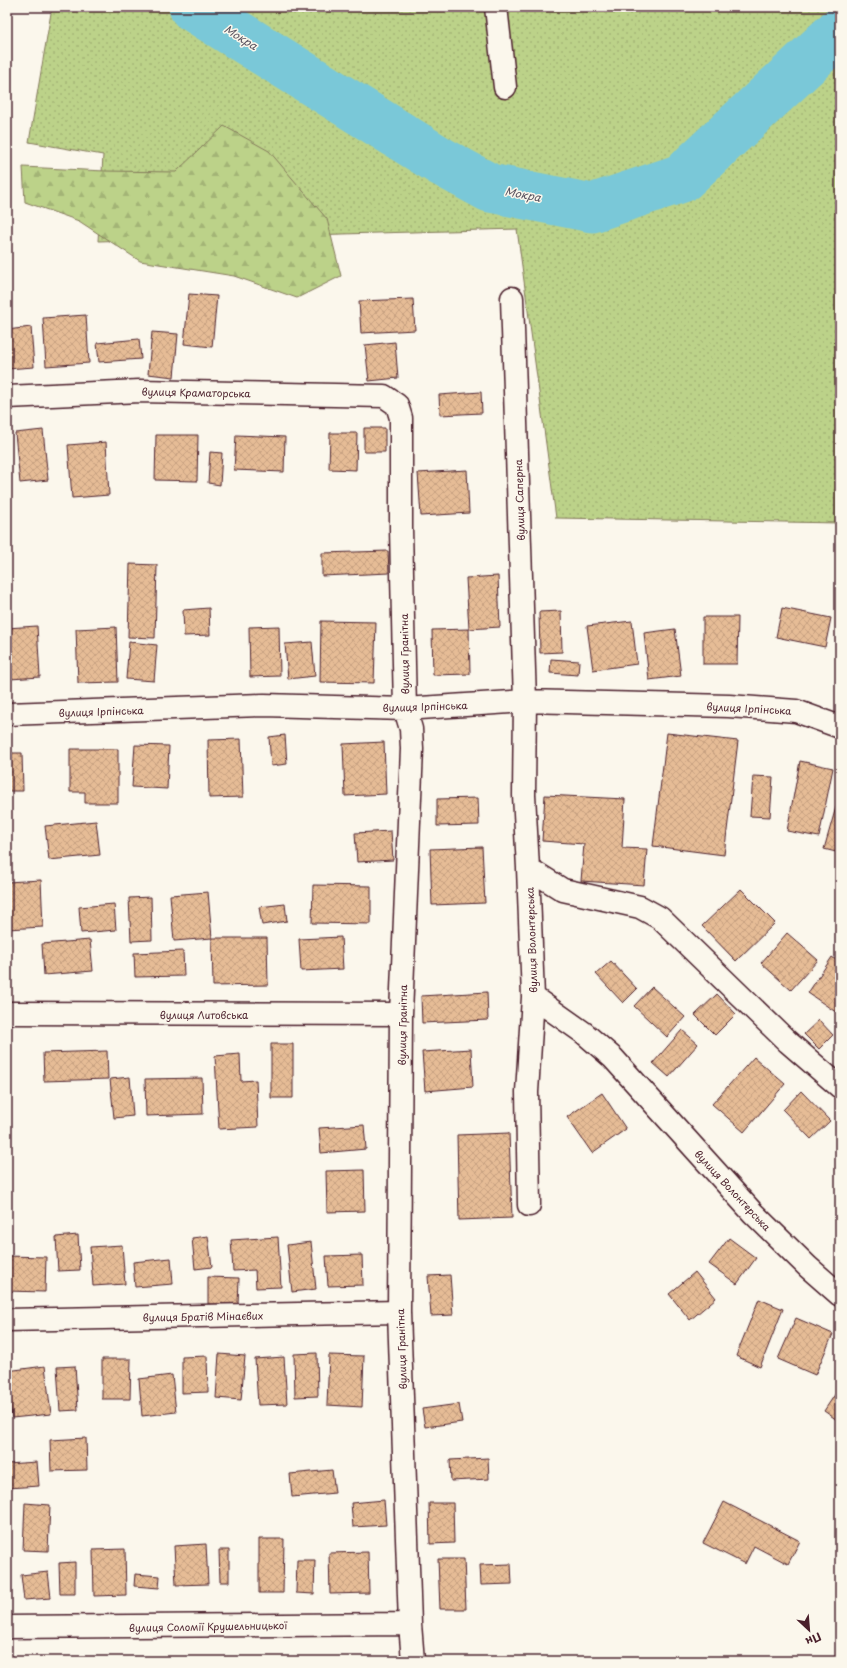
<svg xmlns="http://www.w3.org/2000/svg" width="847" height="1668" viewBox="0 0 847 1668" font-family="'Playpen Sans',sans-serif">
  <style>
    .grass { fill: url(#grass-dots); stroke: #83785a }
    .forest { fill: url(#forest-firs); stroke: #83785a }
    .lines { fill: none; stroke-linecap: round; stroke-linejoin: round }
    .river { stroke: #7ac8d8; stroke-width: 49 }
    .building { fill: url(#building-cross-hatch); stroke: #4a1f2b }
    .minor-casing { stroke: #4a1f2b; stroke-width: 25 }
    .minor { stroke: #fbf7ec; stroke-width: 22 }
    .labels { text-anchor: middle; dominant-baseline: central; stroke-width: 3; stroke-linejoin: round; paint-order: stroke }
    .street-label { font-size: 10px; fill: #4a1f2b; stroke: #fbf7ec }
    .water-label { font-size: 11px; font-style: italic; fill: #58525f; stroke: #fbf7ec }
  </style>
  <defs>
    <pattern id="grass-dots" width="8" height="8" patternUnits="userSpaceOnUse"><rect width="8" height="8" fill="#bcd289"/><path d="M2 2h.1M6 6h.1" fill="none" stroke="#a3b476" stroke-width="1.8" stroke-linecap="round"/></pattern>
    <pattern id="forest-firs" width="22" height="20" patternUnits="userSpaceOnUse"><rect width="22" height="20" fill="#bcd289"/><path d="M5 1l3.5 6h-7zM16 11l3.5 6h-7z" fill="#a3b476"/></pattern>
    <pattern id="building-cross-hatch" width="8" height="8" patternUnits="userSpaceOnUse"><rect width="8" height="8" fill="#e6bc96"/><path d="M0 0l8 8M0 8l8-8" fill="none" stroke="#c7a181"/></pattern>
  </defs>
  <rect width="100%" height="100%" fill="#fbf7ec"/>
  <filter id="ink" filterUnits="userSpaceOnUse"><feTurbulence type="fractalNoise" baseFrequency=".025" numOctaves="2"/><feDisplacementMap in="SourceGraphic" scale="8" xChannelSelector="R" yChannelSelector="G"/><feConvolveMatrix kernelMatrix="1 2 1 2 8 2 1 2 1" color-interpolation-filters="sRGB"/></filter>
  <g filter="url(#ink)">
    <path class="grass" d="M 52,7 L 840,7 L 840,523 L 556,518 L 517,229 L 98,241 L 103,155 L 29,142 Z"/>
    <path class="forest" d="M 224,126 L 269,151 L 327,219 L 341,276 L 297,298 L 234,276 L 140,261 L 79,221 L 25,202 L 23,167 L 105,171 L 176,172 Z"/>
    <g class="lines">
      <path class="river" d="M 193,7 L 442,162 L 490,188 L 592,208 L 682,178 L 840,31"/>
    </g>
    <path class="building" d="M 189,294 L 217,296 L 212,347 L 184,344 Z
      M 413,299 L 415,330 L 361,333 L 359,301 Z
      M 86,315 L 89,363 L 46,366 L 43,318 Z
      M 31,327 L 34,367 L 7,369 L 7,330 Z
      M 152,332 L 178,334 L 174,377 L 148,374 Z
      M 139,339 L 141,359 L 99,362 L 97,343 Z
      M 395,342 L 398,378 L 369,381 L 365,345 Z
      M 481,392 L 482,413 L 440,415 L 439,395 Z
      M 364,428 L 385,428 L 385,452 L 364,452 Z
      M 43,430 L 48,480 L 20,483 L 15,433 Z
      M 330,433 L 357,433 L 356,470 L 329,469 Z
      M 156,435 L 198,435 L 197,481 L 155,480 Z
      M 236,435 L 285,437 L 284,472 L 234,470 Z
      M 106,442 L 109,495 L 72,498 L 68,445 Z
      M 210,452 L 222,453 L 220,485 L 208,483 Z
      M 467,470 L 469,513 L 421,516 L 418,473 Z
      M 388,551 L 389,573 L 322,576 L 322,553 Z
      M 130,564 L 157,565 L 155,638 L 128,637 Z
      M 498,576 L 500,627 L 469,629 L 466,578 Z
      M 209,608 L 210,635 L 184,636 L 183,610 Z
      M 782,608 L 831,618 L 825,647 L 776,637 Z
      M 561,611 L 562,652 L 540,653 L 539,612 Z
      M 703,617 L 738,617 L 737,664 L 703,664 Z
      M 321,621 L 376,622 L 374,683 L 320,682 Z
      M 632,621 L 637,664 L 593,670 L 587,626 Z
      M 37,626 L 40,677 L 10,679 L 7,628 Z
      M 279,626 L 280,676 L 250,677 L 249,627 Z
      M 116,627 L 118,682 L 78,683 L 76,629 Z
      M 469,629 L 470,674 L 433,675 L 432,630 Z
      M 675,629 L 681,676 L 649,680 L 644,633 Z
      M 129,642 L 157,645 L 154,681 L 126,679 Z
      M 312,642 L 315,676 L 288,679 L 285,644 Z
      M 551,659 L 579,661 L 578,675 L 550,673 Z
      M 667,733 L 738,741 L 724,855 L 653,846 Z
      M 285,735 L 287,764 L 271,766 L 269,737 Z
      M 241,739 L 243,797 L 209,798 L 208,740 Z
      M 384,742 L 386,794 L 345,796 L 343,744 Z
      M 135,745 L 169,746 L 167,789 L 132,787 Z
      M 70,749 L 118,749 L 118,803 L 85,803 L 85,792 L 70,792 Z
      M 7,753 L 22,753 L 23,791 L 7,791 Z
      M 800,761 L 833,768 L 819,837 L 787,831 Z
      M 753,776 L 773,777 L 770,817 L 750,816 Z
      M 840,793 L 840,853 L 824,849 Z
      M 545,795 L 625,799 L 622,848 L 647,849 L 644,885 L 581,881 L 584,844 L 542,841 Z
      M 478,798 L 479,825 L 437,826 L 437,799 Z
      M 96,821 L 100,855 L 49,860 L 45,826 Z
      M 391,831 L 393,860 L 357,862 L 355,833 Z
      M 482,847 L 485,903 L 432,905 L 430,849 Z
      M 41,880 L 43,927 L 7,929 L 7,882 Z
      M 313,885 L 371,886 L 371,924 L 312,923 Z
      M 741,889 L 775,923 L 736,961 L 702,926 Z
      M 208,892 L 212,938 L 174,941 L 170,895 Z
      M 151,897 L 152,940 L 131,941 L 129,898 Z
      M 114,904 L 116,930 L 81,933 L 79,907 Z
      M 285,904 L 287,921 L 262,925 L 259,907 Z
      M 787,933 L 818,960 L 791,990 L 761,963 Z
      M 341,937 L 343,969 L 301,971 L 299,939 Z
      M 212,938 L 267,938 L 268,985 L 213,986 Z
      M 90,940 L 93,971 L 44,975 L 42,944 Z
      M 183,951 L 184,976 L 135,977 L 134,953 Z
      M 832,957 L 840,963 L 840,1015 L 808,993 Z
      M 611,961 L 637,989 L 623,1003 L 596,974 Z
      M 652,987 L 685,1017 L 667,1037 L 634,1006 Z
      M 487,992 L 488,1020 L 422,1023 L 421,996 Z
      M 717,994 L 736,1014 L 715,1035 L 695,1015 Z
      M 819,1020 L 833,1035 L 819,1049 L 804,1034 Z
      M 682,1030 L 698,1044 L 669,1077 L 653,1063 Z
      M 271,1044 L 293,1044 L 293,1098 L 271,1098 Z
      M 471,1049 L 473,1087 L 425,1091 L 422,1052 Z
      M 107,1051 L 108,1079 L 44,1081 L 43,1053 Z
      M 240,1054 L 241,1081 L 256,1080 L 258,1127 L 219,1129 L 215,1056 Z
      M 754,1057 L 785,1084 L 744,1132 L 712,1104 Z
      M 130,1077 L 133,1116 L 114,1118 L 110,1079 Z
      M 202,1078 L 203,1114 L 146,1116 L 145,1079 Z
      M 801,1091 L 830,1121 L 811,1139 L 783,1110 Z
      M 602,1093 L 626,1129 L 592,1153 L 567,1117 Z
      M 364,1125 L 366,1149 L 321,1153 L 319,1128 Z
      M 509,1133 L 512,1218 L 459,1220 L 457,1135 Z
      M 364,1170 L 365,1211 L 327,1212 L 326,1171 Z
      M 78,1235 L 80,1270 L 58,1271 L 56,1237 Z
      M 208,1236 L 212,1267 L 195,1269 L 192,1238 Z
      M 278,1237 L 281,1287 L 256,1288 L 255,1270 L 233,1271 L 231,1240 Z
      M 729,1238 L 756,1258 L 737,1284 L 709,1264 Z
      M 311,1242 L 316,1289 L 292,1292 L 287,1245 Z
      M 122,1245 L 125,1284 L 93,1286 L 90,1247 Z
      M 362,1255 L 363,1285 L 328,1286 L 326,1256 Z
      M 7,1256 L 46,1257 L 45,1292 L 7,1291 Z
      M 171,1258 L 173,1284 L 135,1287 L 133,1262 Z
      M 695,1272 L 716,1298 L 690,1320 L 669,1294 Z
      M 450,1275 L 453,1315 L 431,1316 L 428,1276 Z
      M 208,1277 L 239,1278 L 238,1304 L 208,1304 Z
      M 759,1299 L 783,1309 L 760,1367 L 736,1356 Z
      M 796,1318 L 833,1334 L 815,1375 L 778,1359 Z
      M 317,1353 L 318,1396 L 295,1397 L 294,1354 Z
      M 219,1354 L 245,1356 L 241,1400 L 216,1398 Z
      M 329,1355 L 364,1356 L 362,1407 L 327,1405 Z
      M 207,1356 L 208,1392 L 182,1393 L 182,1357 Z
      M 284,1357 L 287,1404 L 258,1405 L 255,1359 Z
      M 102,1359 L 131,1359 L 130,1399 L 102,1399 Z
      M 45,1366 L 51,1414 L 12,1418 L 7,1371 Z
      M 75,1366 L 78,1410 L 60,1411 L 57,1367 Z
      M 172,1375 L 176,1412 L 142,1416 L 139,1379 Z
      M 840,1387 L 840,1422 L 824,1411 Z
      M 459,1404 L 462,1422 L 425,1427 L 422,1409 Z
      M 86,1438 L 87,1470 L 51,1471 L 50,1440 Z
      M 488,1458 L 489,1479 L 451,1481 L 450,1460 Z
      M 37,1462 L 39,1486 L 7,1488 L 7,1464 Z
      M 332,1470 L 335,1493 L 292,1497 L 290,1474 Z
      M 384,1500 L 386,1525 L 353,1527 L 351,1503 Z
      M 724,1502 L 800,1541 L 788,1564 L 754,1546 L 745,1564 L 703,1543 Z
      M 25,1503 L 50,1505 L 48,1551 L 23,1550 Z
      M 429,1503 L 453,1503 L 454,1543 L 430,1544 Z
      M 259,1539 L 284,1539 L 283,1593 L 259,1593 Z
      M 206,1544 L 208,1584 L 176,1585 L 174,1546 Z
      M 125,1549 L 126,1595 L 94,1596 L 93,1550 Z
      M 219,1550 L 229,1550 L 229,1582 L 220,1582 Z
      M 368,1552 L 369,1593 L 330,1594 L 329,1553 Z
      M 438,1559 L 464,1559 L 466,1609 L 440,1609 Z
      M 297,1560 L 315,1560 L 314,1594 L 296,1593 Z
      M 75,1562 L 75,1594 L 60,1594 L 59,1563 Z
      M 511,1564 L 512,1584 L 481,1585 L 480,1565 Z
      M 48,1572 L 51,1598 L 24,1600 L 21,1575 Z
      M 135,1574 L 160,1576 L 159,1588 L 134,1586 Z
      M 490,1658 L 491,1661 L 461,1661 Z"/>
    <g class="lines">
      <g class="minor-casing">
        <path id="minor" d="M 496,7 L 505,87
          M 512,298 L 525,701 L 524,795 L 528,868
          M 7,397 L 140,391 L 384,396 L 397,405 L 401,418 L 401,528 L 405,709 L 411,729 L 412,749 L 401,1014 L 399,1312 L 410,1624 L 413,1661
          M 7,714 L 264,705 L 405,709 L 525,701 L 729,706 L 796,711 L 840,727
          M 7,1013 L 401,1014
          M 840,1087 L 788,1042 L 660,918 L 640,907 L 563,890 L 528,868 L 533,997 L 584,1033 L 613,1058 L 753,1213 L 808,1267 L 840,1295
          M 529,1205 L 527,1092 L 533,997
          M 7,1320 L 399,1312
          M 7,1627 L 410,1624"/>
      </g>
      <use href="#minor" class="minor"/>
    </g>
  </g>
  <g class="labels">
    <g class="street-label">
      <text transform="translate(196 392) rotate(1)">вулиця Краматорська</text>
      <text transform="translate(519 500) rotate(-92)">вулиця Саперна</text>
      <text transform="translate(404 654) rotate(-91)">вулиця Гранітна</text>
      <text transform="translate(425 706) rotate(-2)">вулиця Ірпінська</text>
      <text transform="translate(749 708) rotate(3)">вулиця Ірпінська</text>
      <text transform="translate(101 711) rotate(-2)">вулиця Ірпінська</text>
      <text transform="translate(531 940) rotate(-92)">вулиця Волонтерська</text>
      <text x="204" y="1014">вулиця Литовська</text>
      <text transform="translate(402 1025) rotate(-89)">вулиця Гранітна</text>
      <text transform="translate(733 1190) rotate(47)">вулиця Волонтерська</text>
      <text transform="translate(203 1316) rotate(-1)">вулиця Братів Мінаєвих</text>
      <text transform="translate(401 1349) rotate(-92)">вулиця Гранітна</text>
      <text transform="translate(208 1626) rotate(-1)">вулиця Соломії Крушельницької</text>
    </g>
    <g class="water-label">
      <text transform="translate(241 37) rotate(32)">Мокра</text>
      <text transform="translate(523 194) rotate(11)">Мокра</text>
    </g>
  </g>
  <rect width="847" height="1668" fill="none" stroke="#fbf7ec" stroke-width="24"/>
  <rect x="12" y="12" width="823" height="1644" fill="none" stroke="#4a1f2b" stroke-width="1.5" filter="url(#ink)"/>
  <g transform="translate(809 1630) rotate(154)" stroke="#fbf7ec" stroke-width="3" paint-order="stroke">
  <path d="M0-3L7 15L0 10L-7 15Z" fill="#4a1f2b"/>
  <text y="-6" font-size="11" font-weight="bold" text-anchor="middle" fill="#4a1f2b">Пн</text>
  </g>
</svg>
